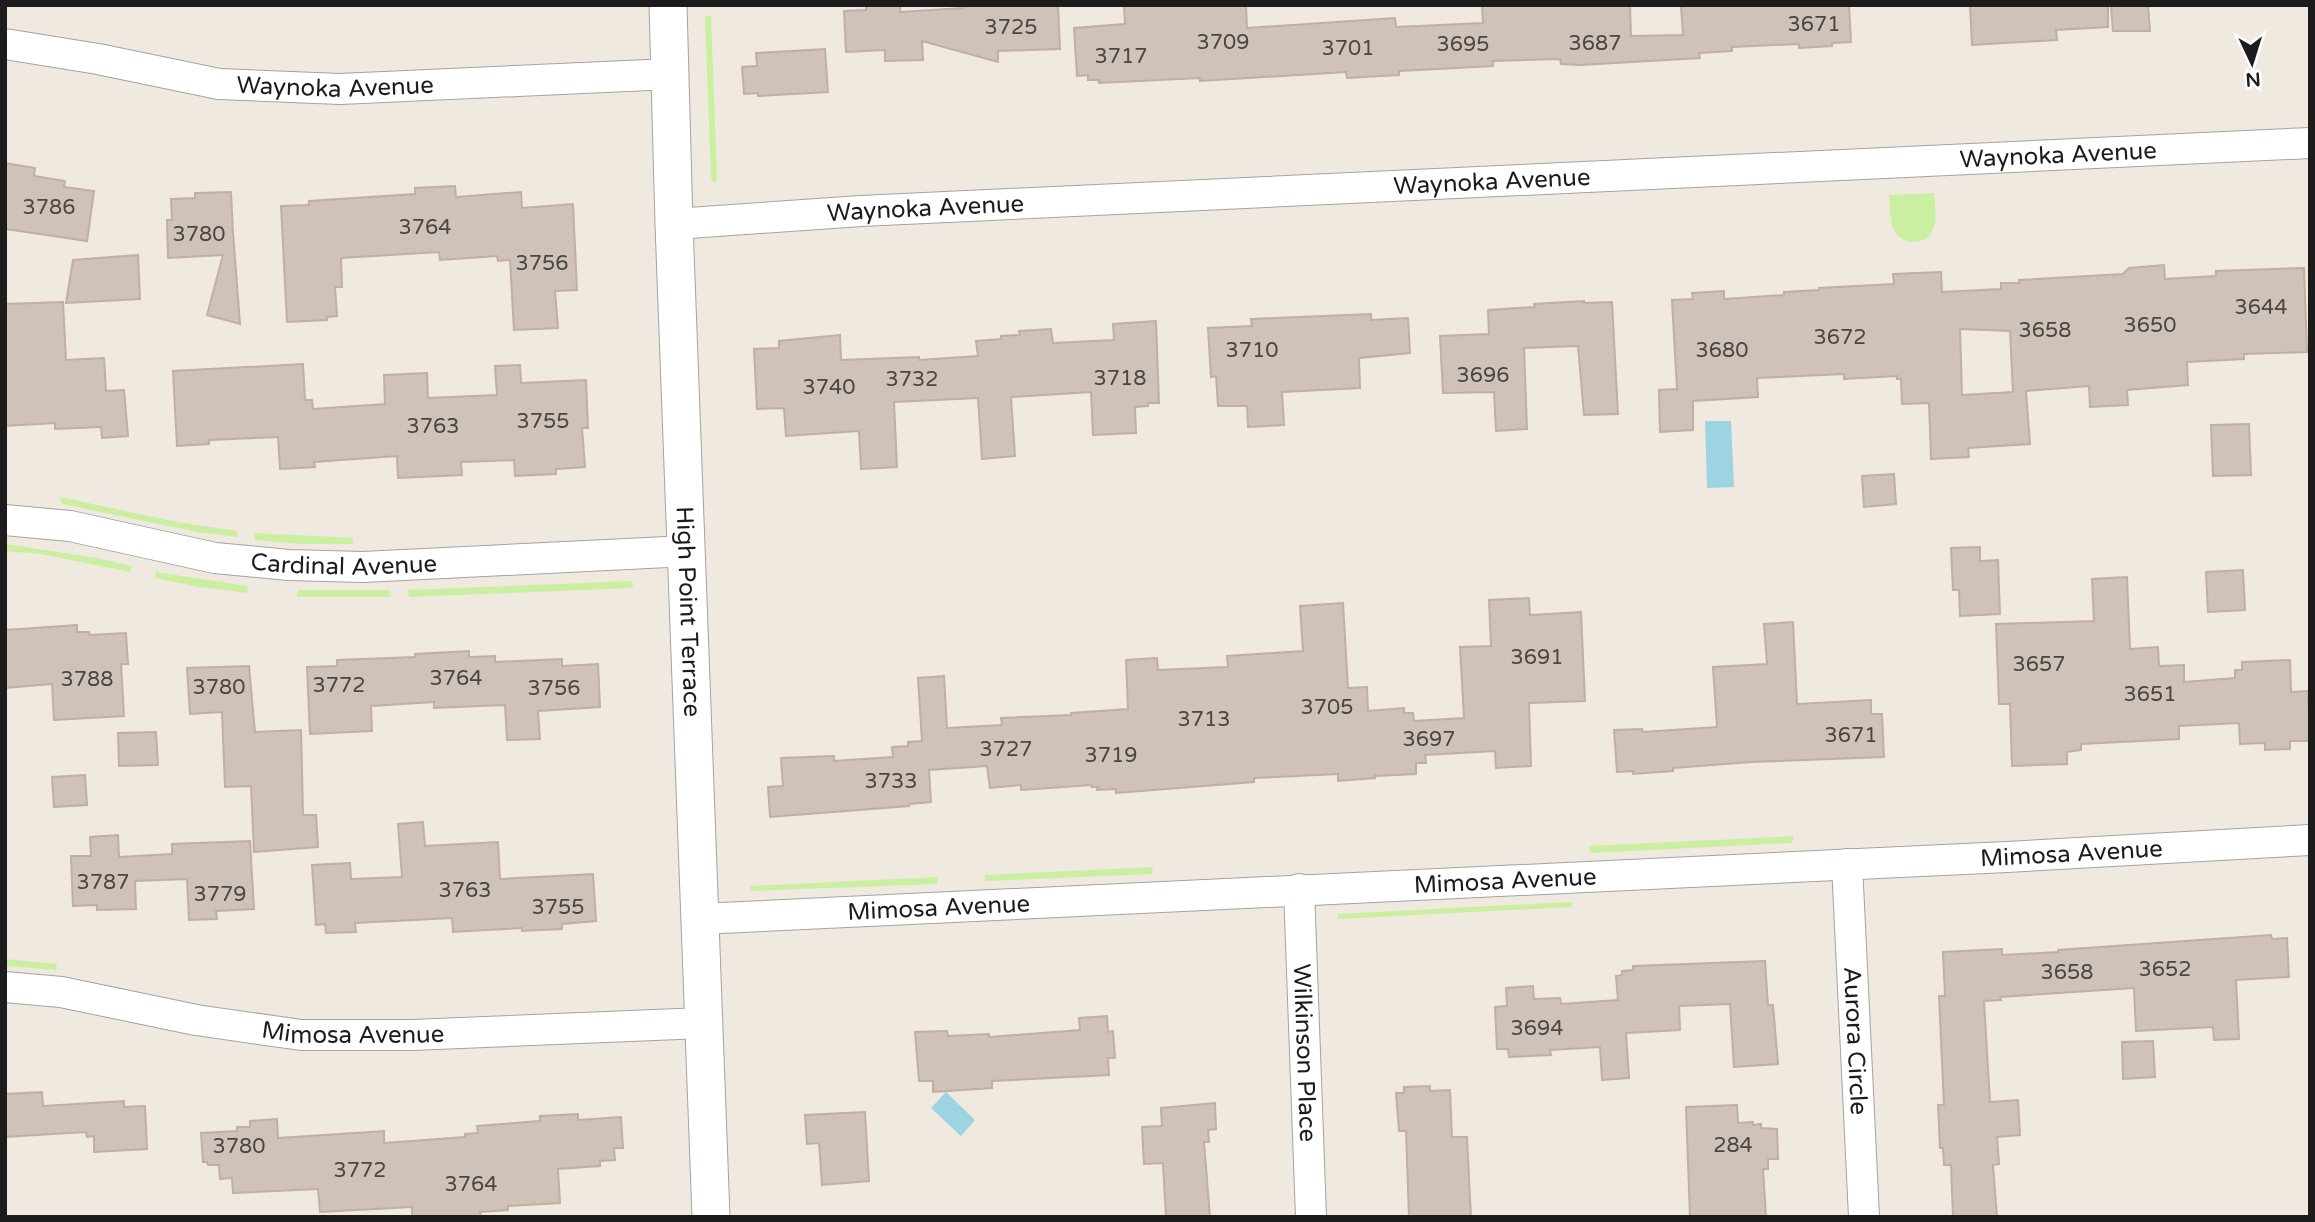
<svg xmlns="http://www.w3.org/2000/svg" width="2315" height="1222" viewBox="0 0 2315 1222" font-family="'Varela Round',sans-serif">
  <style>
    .grass { fill: #caefa0 }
    .water { fill: #9cd4e1 }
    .building { fill: #cfc2b9; stroke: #c2aea2; stroke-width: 2; fill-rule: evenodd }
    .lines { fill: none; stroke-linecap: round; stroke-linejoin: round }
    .minor-casing { stroke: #a3a3a3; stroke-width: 32 }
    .tertiary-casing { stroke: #a3a3a3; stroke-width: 39 }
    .minor { stroke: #fff; stroke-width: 30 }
    .tertiary { stroke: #fff; stroke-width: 37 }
    .labels { text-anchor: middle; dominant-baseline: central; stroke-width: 5; stroke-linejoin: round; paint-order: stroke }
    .number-label { font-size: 21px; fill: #494643 }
    .street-label { font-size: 24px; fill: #1c1c1c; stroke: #fff }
  </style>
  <rect width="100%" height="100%" fill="#efe9e0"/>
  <path class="grass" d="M 711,15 L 717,182 L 713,182 L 711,177 L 705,17 Z
    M 1934,193 C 1935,204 1937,216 1934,226 C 1929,246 1901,248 1893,228 C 1890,219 1890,205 1889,195 Z
    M 60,497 L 177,522 L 238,531 L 237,537 L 198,532 L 62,504 Z
    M 254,533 L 353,538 L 353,544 L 302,544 L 255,540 Z
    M 5,544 L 97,558 L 131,566 L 131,572 L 40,554 L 5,551 Z
    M 156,572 L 247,586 L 248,593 L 199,587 L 155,578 Z
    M 632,581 L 633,588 L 409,597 L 408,590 Z
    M 389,590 L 390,597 L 297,597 L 298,590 Z
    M 1794,836 L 1792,843 L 1590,853 L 1589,846 Z
    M 1153,867 L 1152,874 L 986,881 L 984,875 Z
    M 938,877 L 937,884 L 750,891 L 751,886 Z
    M 1572,902 L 1572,907 L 1338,919 L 1337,914 Z
    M 5,959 L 57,964 L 56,970 L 5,966 Z"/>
  <path class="water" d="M 1705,421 L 1731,421 L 1734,487 L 1707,488 Z
    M 946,1092 L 975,1120 L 961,1136 L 931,1108 Z"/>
  <path class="building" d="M 866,5 L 900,5 L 900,12 L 963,8 L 963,5 L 1058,5 L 1060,49 L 998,51 L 998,62 L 922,41 L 923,60 L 885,61 L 885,50 L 846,52 L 844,11 L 866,10 Z
    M 1124,5 L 1246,5 L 1247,28 L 1395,18 L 1396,27 L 1483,23 L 1482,5 L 1630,5 L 1631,36 L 1683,35 L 1681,5 L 1849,5 L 1851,42 L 1832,43 L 1832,46 L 1799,48 L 1799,44 L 1732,47 L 1732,51 L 1699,53 L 1700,58 L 1580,65 L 1561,64 L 1560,59 L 1493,61 L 1493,66 L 1399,71 L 1399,75 L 1347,78 L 1346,72 L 1200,81 L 1200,78 L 1099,83 L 1099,80 L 1088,80 L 1088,75 L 1077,76 L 1074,28 L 1125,24 Z
    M 1970,5 L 2108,5 L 2108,27 L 2056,30 L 2057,40 L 1972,45 Z
    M 2111,5 L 2148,5 L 2150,31 L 2113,31 Z
    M 825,49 L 828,92 L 758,96 L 758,93 L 744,94 L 742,67 L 757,66 L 756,53 Z
    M 5,163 L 35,168 L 34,176 L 65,181 L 64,187 L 94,191 L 87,241 L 5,229 Z
    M 455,186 L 456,197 L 521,192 L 522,208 L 573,204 L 577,290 L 555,291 L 558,328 L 514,330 L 510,260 L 498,261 L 497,256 L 440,260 L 439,252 L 341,258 L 342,287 L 335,287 L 337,316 L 327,317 L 327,320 L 287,322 L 281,206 L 309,205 L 309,201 L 415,194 L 415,188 Z
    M 231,192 L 233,233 L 240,324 L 207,315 L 223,255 L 168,258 L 167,220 L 172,220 L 171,199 L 195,198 L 195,193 Z
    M 138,255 L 140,299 L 66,303 L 73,260 Z
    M 2164,265 L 2165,279 L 2216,276 L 2216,271 L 2304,268 L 2307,352 L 2244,354 L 2244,359 L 2187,362 L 2188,385 L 2127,390 L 2128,405 L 2090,407 L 2089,386 L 2026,391 L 2030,444 L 1968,448 L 1969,457 L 1931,459 L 1929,403 L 1902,404 L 1901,379 L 1897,379 L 1897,376 L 1844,379 L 1844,374 L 1757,378 L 1758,397 L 1693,401 L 1693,430 L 1660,432 L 1659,390 L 1677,389 L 1672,300 L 1693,299 L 1692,293 L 1724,291 L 1724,299 L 1784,295 L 1784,292 L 1819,290 L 1819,288 L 1894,284 L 1893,274 L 1941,272 L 1942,292 L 2001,289 L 2001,283 L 2020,283 L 2019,280 L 2123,274 L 2129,268 ZM 1960,329 L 2010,331 L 2013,392 L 1962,395 Z
    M 1584,301 L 1584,303 L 1612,302 L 1618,414 L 1584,415 L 1578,346 L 1524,348 L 1527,429 L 1496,431 L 1494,392 L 1443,393 L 1440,336 L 1489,334 L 1488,310 L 1535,307 L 1534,304 Z
    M 63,302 L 66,360 L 104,358 L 106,391 L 124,390 L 128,436 L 102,438 L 101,427 L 55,429 L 55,423 L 5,426 L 5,304 Z
    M 1371,314 L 1371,320 L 1408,318 L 1410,353 L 1359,358 L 1360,388 L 1282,392 L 1284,425 L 1248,427 L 1247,406 L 1218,406 L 1216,376 L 1211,377 L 1208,328 L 1252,326 L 1251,319 Z
    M 1156,321 L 1159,403 L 1148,403 L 1148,406 L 1135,407 L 1136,433 L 1093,435 L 1091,392 L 1011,397 L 1015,456 L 982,459 L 978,398 L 894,402 L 897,467 L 861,469 L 859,431 L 786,436 L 784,408 L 757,409 L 754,349 L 779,348 L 779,341 L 840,335 L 841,360 L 919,357 L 919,360 L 978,356 L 976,341 L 1001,339 L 1001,336 L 1020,335 L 1019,331 L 1051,329 L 1053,343 L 1114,340 L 1113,324 Z
    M 303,364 L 305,400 L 312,400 L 313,409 L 385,404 L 384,375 L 427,373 L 428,398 L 497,395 L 495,366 L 520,365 L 521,383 L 586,380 L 588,428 L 582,428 L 585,467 L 556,469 L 556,474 L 515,476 L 514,460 L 461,462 L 462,475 L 398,478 L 397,456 L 314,462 L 315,467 L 280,469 L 278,437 L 209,440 L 209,444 L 177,446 L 173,371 Z
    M 2249,424 L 2251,475 L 2213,476 L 2211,425 Z
    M 1894,474 L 1896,504 L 1864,507 L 1862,476 Z
    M 1980,547 L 1980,561 L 1998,560 L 2000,614 L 1960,616 L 1959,590 L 1953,590 L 1951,548 Z
    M 2243,570 L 2245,610 L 2208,612 L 2206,572 Z
    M 2127,577 L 2130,649 L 2158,647 L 2159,666 L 2184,665 L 2184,682 L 2235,678 L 2235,670 L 2242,670 L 2242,662 L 2290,660 L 2291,692 L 2308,691 L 2310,741 L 2290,741 L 2290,749 L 2265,750 L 2265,743 L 2240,744 L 2239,723 L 2179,726 L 2179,739 L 2081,744 L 2081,750 L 2067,752 L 2067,764 L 2012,766 L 2010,704 L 1999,704 L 1996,624 L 2094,621 L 2092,579 Z
    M 1529,598 L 1530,615 L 1581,612 L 1585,701 L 1529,703 L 1531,766 L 1496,768 L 1495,751 L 1425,755 L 1426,763 L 1416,763 L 1416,774 L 1375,776 L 1375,778 L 1338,781 L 1338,774 L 1254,778 L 1254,782 L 1116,793 L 1116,789 L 1097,790 L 1098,787 L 1092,787 L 1092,785 L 1021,790 L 1021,785 L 990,788 L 987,766 L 929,770 L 931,802 L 909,804 L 909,806 L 770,817 L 768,787 L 783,786 L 781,758 L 834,756 L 834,761 L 893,757 L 892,747 L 908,746 L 908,742 L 922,741 L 918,678 L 944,676 L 947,728 L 1002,725 L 1001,718 L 1071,715 L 1071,713 L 1128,709 L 1126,660 L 1157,658 L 1158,670 L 1228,667 L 1227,656 L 1303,651 L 1300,606 L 1343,603 L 1348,688 L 1367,687 L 1368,711 L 1404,708 L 1404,713 L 1413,713 L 1414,721 L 1464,718 L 1460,647 L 1491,646 L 1489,600 Z
    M 1793,622 L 1797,704 L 1871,700 L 1871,714 L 1882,714 L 1884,757 L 1752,762 L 1673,768 L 1673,771 L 1633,774 L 1633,771 L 1617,772 L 1614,730 L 1642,729 L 1643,732 L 1717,727 L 1713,667 L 1767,664 L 1764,624 Z
    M 77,625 L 77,632 L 89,632 L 90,635 L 126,633 L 128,664 L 121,664 L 124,716 L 54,720 L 52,684 L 5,688 L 5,630 Z
    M 469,651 L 469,657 L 495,656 L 495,662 L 562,659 L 562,666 L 598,664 L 600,707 L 538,711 L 540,739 L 507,740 L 505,705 L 434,708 L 434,702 L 371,706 L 372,731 L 310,734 L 307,667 L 337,666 L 337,660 L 415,657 L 415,654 Z
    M 249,666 L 255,732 L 301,730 L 303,815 L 316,815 L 318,847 L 254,852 L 251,786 L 225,787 L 222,712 L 190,714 L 187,668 Z
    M 156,732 L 158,765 L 119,766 L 118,733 Z
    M 85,775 L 87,805 L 54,807 L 52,777 Z
    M 423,822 L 425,846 L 498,842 L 500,879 L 593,874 L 596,921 L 562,924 L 562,929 L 522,931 L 522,928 L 453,932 L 452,918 L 355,923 L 356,932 L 326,933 L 325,924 L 316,925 L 312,865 L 350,863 L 351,879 L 402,877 L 398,824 Z
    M 118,835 L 119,857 L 172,854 L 172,844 L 250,841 L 254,909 L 216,911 L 217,919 L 189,920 L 187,879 L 135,881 L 136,909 L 97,910 L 97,905 L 73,906 L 71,856 L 91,856 L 90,837 Z
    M 2271,935 L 2272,939 L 2287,938 L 2289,977 L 2236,980 L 2239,1039 L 2214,1040 L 2213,1027 L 2136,1031 L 2134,988 L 2000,997 L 2001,1000 L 1984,1001 L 1990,1102 L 2018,1100 L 2020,1135 L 1997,1137 L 1999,1164 L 1993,1165 L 1997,1217 L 1953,1217 L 1951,1165 L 1944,1165 L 1943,1148 L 1940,1148 L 1938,1105 L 1944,1105 L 1939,996 L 1945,996 L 1943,952 L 2002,949 L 2002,955 L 2058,952 L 2058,950 Z
    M 1765,961 L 1768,1005 L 1773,1005 L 1778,1064 L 1734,1067 L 1730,1004 L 1679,1006 L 1680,1030 L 1626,1033 L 1629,1078 L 1602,1080 L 1600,1047 L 1550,1050 L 1551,1055 L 1509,1057 L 1508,1049 L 1497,1049 L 1495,1007 L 1507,1006 L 1506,988 L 1533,986 L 1534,999 L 1560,998 L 1561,1004 L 1618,1000 L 1616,976 L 1622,975 L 1622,971 L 1633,970 L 1633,966 Z
    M 1107,1016 L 1108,1032 L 1113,1031 L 1115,1058 L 1108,1058 L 1109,1075 L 992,1081 L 992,1088 L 933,1092 L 933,1081 L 919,1081 L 915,1032 L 947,1031 L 948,1036 L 989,1034 L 989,1037 L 1080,1030 L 1079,1018 Z
    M 2153,1041 L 2155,1077 L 2123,1079 L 2122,1042 Z
    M 1430,1086 L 1430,1091 L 1450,1090 L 1452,1137 L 1467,1137 L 1471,1217 L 1409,1217 L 1406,1131 L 1399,1131 L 1396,1093 L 1404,1093 L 1404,1087 Z
    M 42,1092 L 43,1106 L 124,1101 L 124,1107 L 145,1106 L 147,1149 L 94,1152 L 94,1136 L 87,1137 L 86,1132 L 5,1137 L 5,1094 Z
    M 1215,1103 L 1216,1129 L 1208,1130 L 1209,1142 L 1204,1142 L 1210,1217 L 1166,1217 L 1163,1163 L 1144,1164 L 1142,1127 L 1162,1126 L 1161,1108 Z
    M 1737,1105 L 1738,1123 L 1753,1122 L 1753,1125 L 1761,1124 L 1761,1128 L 1777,1129 L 1778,1159 L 1768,1159 L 1768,1169 L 1763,1169 L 1766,1217 L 1690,1217 L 1686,1107 Z
    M 865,1112 L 869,1181 L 822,1185 L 819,1143 L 807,1144 L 805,1115 Z
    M 578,1114 L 578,1120 L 621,1117 L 623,1148 L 614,1148 L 615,1160 L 600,1161 L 600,1166 L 558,1169 L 560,1203 L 508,1206 L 508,1210 L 480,1212 L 481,1217 L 412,1217 L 412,1207 L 320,1212 L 318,1189 L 233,1193 L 232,1178 L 220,1179 L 219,1165 L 208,1165 L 207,1162 L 203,1162 L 201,1133 L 237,1131 L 237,1127 L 250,1127 L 250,1121 L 277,1119 L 278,1138 L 384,1131 L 384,1143 L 465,1137 L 465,1134 L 478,1133 L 477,1126 L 540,1121 L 540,1116 Z"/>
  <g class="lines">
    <g class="minor-casing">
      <g id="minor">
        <path id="s1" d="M 5,44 L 98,59 L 219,84 L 340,89 L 671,74"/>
        <path id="s2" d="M 674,224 L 861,211 L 2310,143"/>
        <path id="s3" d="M 5,520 L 70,526 L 215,558 L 289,565 L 363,567 L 688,551"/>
        <path id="s4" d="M 1847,864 L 1864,1217"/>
        <path id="s5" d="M 1299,889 L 1311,1217"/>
        <path id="s6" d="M 699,919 L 2007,857 L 2310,840"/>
        <path id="s7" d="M 5,987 L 61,992 L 196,1020 L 301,1035 L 412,1035 L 703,1023"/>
      </g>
    </g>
    <g class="tertiary-casing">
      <g id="tertiary">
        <path id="s8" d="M 668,5 L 674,224 L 711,1217"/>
      </g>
    </g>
    <use href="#minor" class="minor"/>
    <use href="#tertiary" class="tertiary"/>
  </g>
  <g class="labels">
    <g class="number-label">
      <text x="1814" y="24">3671</text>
      <text x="1011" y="27">3725</text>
      <text x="1223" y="42">3709</text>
      <text x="1595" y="43">3687</text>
      <text x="1463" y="44">3695</text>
      <text x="1348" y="48">3701</text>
      <text x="1121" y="56">3717</text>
      <text x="49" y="207">3786</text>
      <text x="425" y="227">3764</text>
      <text x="199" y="234">3780</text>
      <text x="542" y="263">3756</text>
      <text x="2261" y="307">3644</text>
      <text x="2150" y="325">3650</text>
      <text x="2045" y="330">3658</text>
      <text x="1840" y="337">3672</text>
      <text x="1252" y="350">3710</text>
      <text x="1722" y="350">3680</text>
      <text x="1483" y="375">3696</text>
      <text x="1120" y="378">3718</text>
      <text x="912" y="379">3732</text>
      <text x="829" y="387">3740</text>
      <text x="543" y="421">3755</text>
      <text x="433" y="426">3763</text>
      <text x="1537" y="657">3691</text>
      <text x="2039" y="664">3657</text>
      <text x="456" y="678">3764</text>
      <text x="87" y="679">3788</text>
      <text x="339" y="685">3772</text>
      <text x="219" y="687">3780</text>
      <text x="554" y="688">3756</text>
      <text x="2150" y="694">3651</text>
      <text x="1327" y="707">3705</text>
      <text x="1204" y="719">3713</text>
      <text x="1851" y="735">3671</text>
      <text x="1429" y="739">3697</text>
      <text x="1006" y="749">3727</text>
      <text x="1111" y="755">3719</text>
      <text x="891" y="781">3733</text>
      <text x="103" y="882">3787</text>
      <text x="465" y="890">3763</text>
      <text x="220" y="894">3779</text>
      <text x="558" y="907">3755</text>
      <text x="2165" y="969">3652</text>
      <text x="2067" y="972">3658</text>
      <text x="1537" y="1028">3694</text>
      <text x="1733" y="1145">284</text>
      <text x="239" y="1146">3780</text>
      <text x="360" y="1170">3772</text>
      <text x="471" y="1184">3764</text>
    </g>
    <g class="street-label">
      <text stroke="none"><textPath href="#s1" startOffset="334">Waynoka Avenue</textPath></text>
      <text stroke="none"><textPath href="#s2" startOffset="1386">Waynoka Avenue</textPath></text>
      <text stroke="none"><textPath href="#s2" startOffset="819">Waynoka Avenue</textPath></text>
      <text stroke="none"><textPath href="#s2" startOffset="252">Waynoka Avenue</textPath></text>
      <text stroke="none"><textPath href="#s3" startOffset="343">Cardinal Avenue</textPath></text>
      <text stroke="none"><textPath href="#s8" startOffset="607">High Point Terrace</textPath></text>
      <text stroke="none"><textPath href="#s6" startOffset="1374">Mimosa Avenue</textPath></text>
      <text stroke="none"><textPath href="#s6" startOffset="807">Mimosa Avenue</textPath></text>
      <text stroke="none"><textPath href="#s6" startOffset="240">Mimosa Avenue</textPath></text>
      <text stroke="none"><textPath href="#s7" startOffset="352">Mimosa Avenue</textPath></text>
      <text stroke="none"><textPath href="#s4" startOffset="177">Aurora Circle</textPath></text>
      <text stroke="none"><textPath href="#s5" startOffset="164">Wilkinson Place</textPath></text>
    </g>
  </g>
  <rect width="2315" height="1222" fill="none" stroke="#1c1c1c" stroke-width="14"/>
  <g transform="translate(2252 63) rotate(176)" stroke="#ffffff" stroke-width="5" paint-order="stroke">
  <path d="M0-5L12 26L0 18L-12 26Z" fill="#1c1c1c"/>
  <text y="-10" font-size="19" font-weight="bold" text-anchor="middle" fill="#1c1c1c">N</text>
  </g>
</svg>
